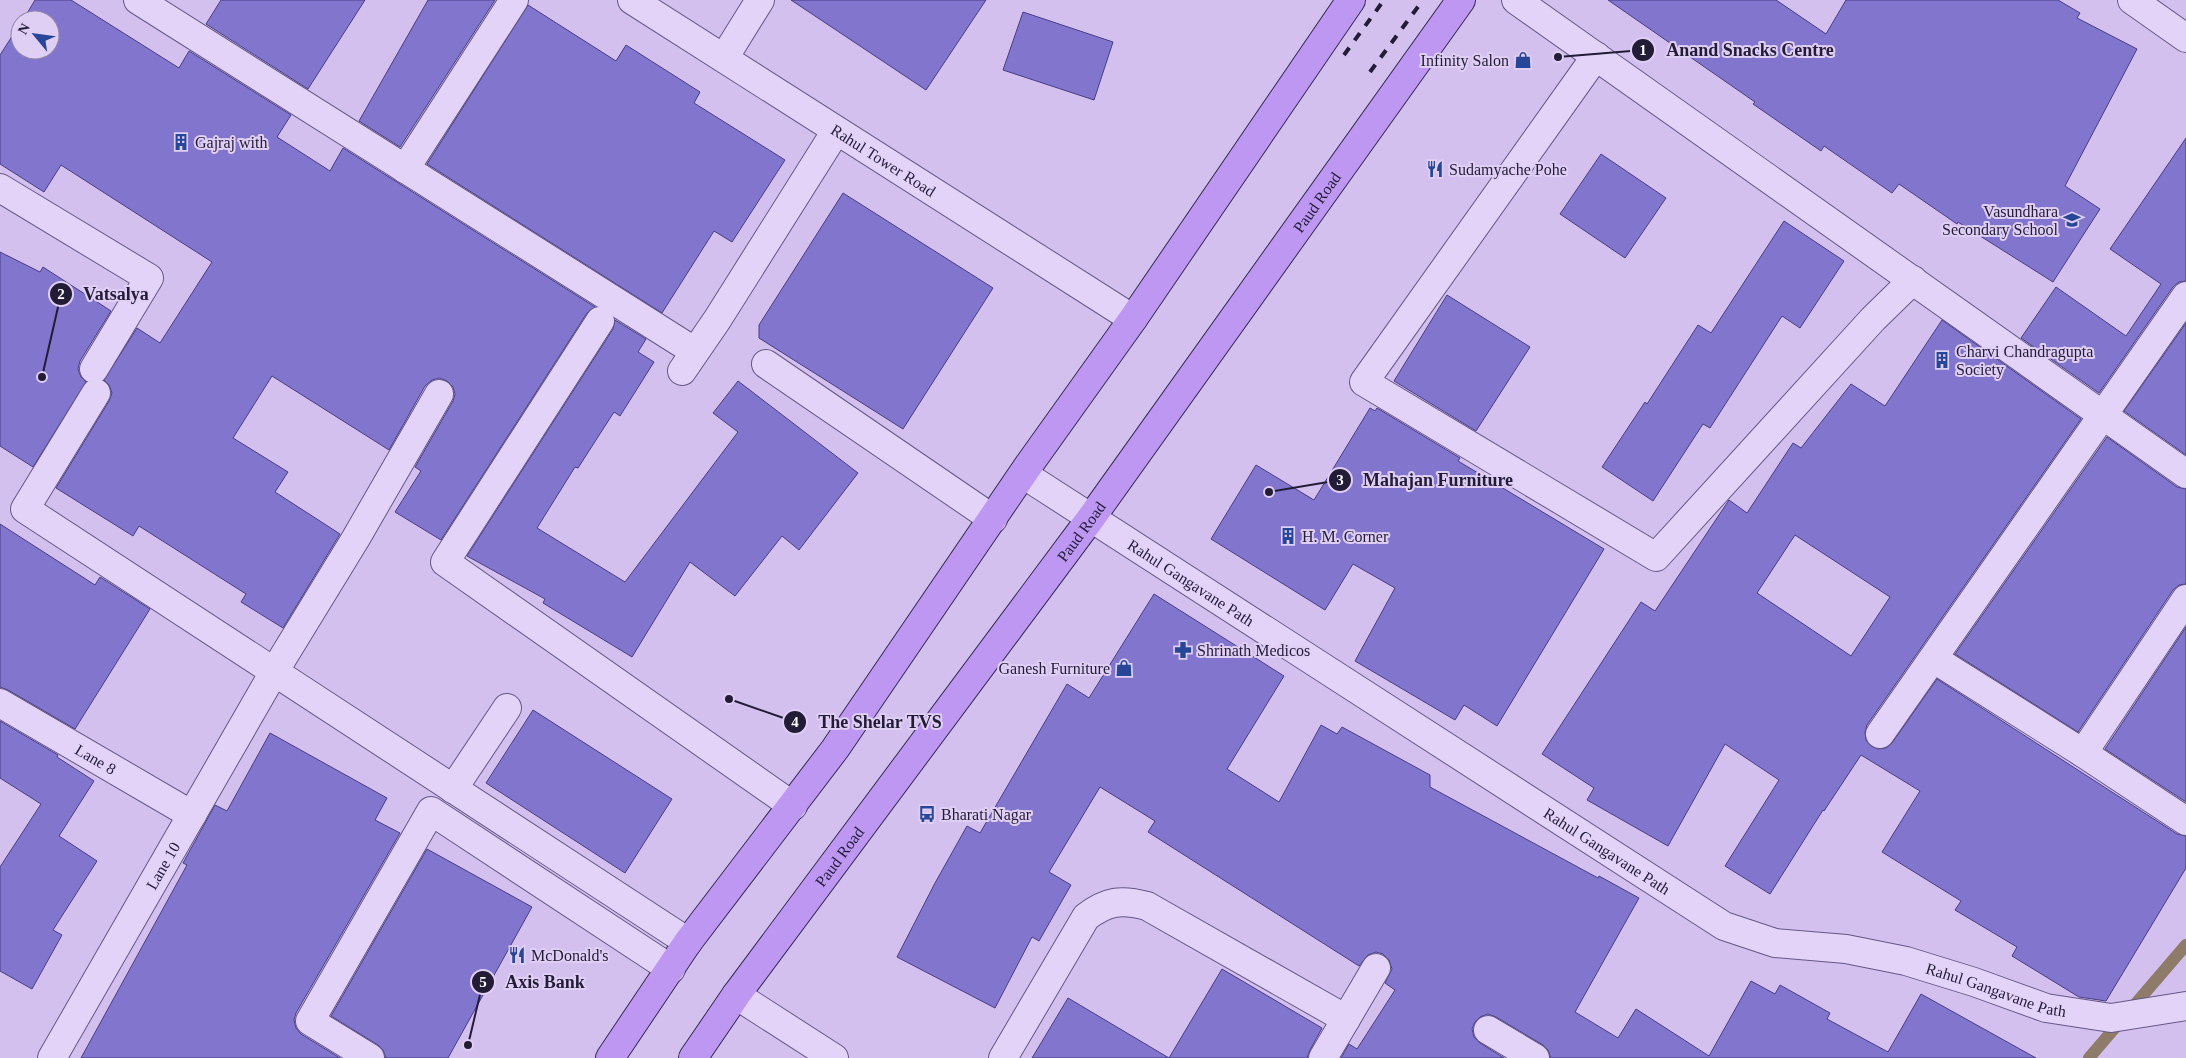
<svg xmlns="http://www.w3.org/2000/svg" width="2186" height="1058" viewBox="0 0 2186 1058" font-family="'Times New Roman',serif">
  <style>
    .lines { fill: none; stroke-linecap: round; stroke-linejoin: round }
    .stream { stroke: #8e7b6a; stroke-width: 12 }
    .building { fill: #8275cd; stroke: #473d87; fill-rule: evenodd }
    .minor-casing { stroke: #645887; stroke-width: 30 }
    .major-casing { stroke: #342c55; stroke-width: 30 }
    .minor { stroke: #e3d3f9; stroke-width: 28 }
    .major { stroke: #bd97f2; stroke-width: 28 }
    .rail { stroke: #221c37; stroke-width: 4; stroke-dasharray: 9 9; stroke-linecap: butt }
    .labels { text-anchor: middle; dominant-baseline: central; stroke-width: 4; stroke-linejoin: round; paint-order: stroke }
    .poi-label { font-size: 16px; fill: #221c37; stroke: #e0cff5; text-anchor: start }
    .street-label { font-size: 16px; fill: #221c37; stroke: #e0cff5 }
    .leader { fill: none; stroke: #221c37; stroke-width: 2 }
    .callout-dot { fill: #221c37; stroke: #e0cff5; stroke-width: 2 }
    .mark-label { font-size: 15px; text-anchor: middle; font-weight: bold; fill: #fff }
    .callout-label { font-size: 18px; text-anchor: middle; font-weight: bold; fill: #221c37; stroke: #e0cff5; stroke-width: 4; stroke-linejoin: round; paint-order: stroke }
  </style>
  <rect width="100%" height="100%" fill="#d4c0ee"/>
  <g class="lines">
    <path class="stream" d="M 2089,1058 L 2186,945"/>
  </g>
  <path class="building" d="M 35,0 L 71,0 L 179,68 L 189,51 L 291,115 L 277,137 L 330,171 L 343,148 L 595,307 L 587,313 L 441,540 L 395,512 L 421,471 L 415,467 L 453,401 L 455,394 L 453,387 L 447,381 L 439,378 L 432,380 L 425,386 L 389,450 L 272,376 L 233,438 L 288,472 L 275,492 L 340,534 L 283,628 L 241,602 L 246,594 L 139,526 L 133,536 L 56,488 L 109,401 L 112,393 L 109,385 L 104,380 L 137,328 L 160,343 L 212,262 L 61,165 L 44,192 L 0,164 L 0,55 L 20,24 L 20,50 L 50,50 L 50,20 L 23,20 Z
    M 221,0 L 365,0 L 308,89 L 206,24 Z
    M 428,0 L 495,0 L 400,147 L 359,121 Z
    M 791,0 L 986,0 L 926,90 Z
    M 1608,0 L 1776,0 L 1826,34 L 1846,0 L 2058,0 L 2080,13 L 2077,18 L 2137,49 L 2065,186 L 2100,209 L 2053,282 L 1958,222 L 1957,224 L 1899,184 L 1892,193 L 1824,146 L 1821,151 L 1753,104 L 1755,102 Z
    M 528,5 L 616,61 L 626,45 L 700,92 L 694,103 L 785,160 L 732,242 L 714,231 L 662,313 L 427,164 Z
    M 1023,12 L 1113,42 L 1094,100 L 1003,70 Z
    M 2186,138 L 2186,281 L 2179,282 L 2173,287 L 2099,393 L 2021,338 L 2056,287 L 2126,336 L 2161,284 L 2110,249 Z
    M 1601,154 L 1666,198 L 1625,258 L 1560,214 Z
    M 843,193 L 993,288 L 903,429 L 759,338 L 759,325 Z
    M 1784,221 L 1844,261 L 1800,328 L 1782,316 L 1710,428 L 1703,424 L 1653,501 L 1602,467 L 1645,402 L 1647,404 L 1698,325 L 1711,333 Z
    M 0,252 L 40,272 L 43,267 L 111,311 L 80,361 L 78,369 L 81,377 L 86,382 L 33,467 L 0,446 Z
    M 1447,295 L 1530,347 L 1476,431 L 1394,381 Z
    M 615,320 L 646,339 L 638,352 L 654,362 L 620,416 L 614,412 L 578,468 L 575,467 L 537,528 L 625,582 L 738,432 L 713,413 L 738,381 L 858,473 L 799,550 L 782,536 L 735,596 L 690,562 L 632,657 L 543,603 L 545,599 L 467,556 L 613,329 Z
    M 1942,320 L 2081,419 L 1867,725 L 1865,732 L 1866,740 L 1871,746 L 1878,749 L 1886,748 L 1892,743 L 1937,679 L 2177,834 L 2186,836 L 2186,868 L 2106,1001 L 2079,997 L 2012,956 L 2017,947 L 1955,910 L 1961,901 L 1882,852 L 1920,791 L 1861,755 L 1824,811 L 1823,810 L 1770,894 L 1725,866 L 1779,780 L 1725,744 L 1668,846 L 1587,800 L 1594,788 L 1542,754 L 1641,602 L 1655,611 L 1729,500 L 1747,513 L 1793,443 L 1801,448 L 1851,384 L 1885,406 ZM 1795,535 L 1890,597 L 1851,656 L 1757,593 Z
    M 2186,323 L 2186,455 L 2124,411 Z
    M 1370,408 L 1375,411 L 1377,408 L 1460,458 L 1458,461 L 1604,549 L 1497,726 L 1464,705 L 1455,720 L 1355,661 L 1395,588 L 1353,564 L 1325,610 L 1211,539 L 1256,465 L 1314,500 Z
    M 2107,437 L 2177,487 L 2186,489 L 2186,584 L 2179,585 L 2173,590 L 2078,732 L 1955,654 Z
    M 0,524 L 95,585 L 100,577 L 150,609 L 75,729 L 8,690 L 0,687 Z
    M 1154,594 L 1284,676 L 1227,769 L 1279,802 L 1321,725 L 1337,734 L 1342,727 L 1430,775 L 1430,787 L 1598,878 L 1599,876 L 1639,898 L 1575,1012 L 1618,1038 L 1636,1009 L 1709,1056 L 1751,981 L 1775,994 L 1780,985 L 1830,1013 L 1827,1019 L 1888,1052 L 1921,994 L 2036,1058 L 1551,1058 L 1548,1050 L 1543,1045 L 1496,1017 L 1488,1014 L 1480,1017 L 1475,1022 L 1472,1029 L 1474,1037 L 1480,1043 L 1504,1058 L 1341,1058 L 1349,1044 L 1357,1049 L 1395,990 L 1385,983 L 1392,969 L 1389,960 L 1383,954 L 1376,952 L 1368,955 L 1359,966 L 1148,832 L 1155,821 L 1100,787 L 1049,872 L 1071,885 L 1039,941 L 1032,937 L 995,1008 L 897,957 L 935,883 L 967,826 L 980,833 L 1067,684 L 1089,698 Z
    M 2186,627 L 2186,802 L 2105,749 Z
    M 533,710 L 672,799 L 625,873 L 486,783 Z
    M 0,721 L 58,755 L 57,757 L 94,781 L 59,836 L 97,861 L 53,930 L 62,935 L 32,989 L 0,971 L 0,867 L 41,804 L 0,778 Z
    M 270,733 L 387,798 L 375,820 L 400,833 L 296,1013 L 294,1020 L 296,1028 L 301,1034 L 340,1058 L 81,1058 L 187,865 L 183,863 L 215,805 L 227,811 Z
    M 427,849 L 532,907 L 448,1058 L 386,1058 L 383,1050 L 378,1045 L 331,1016 Z
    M 1222,969 L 1322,1028 L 1310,1050 L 1307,1058 L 1032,1058 L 1068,998 L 1169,1058 Z"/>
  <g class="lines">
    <g class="minor-casing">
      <g id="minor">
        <path d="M 138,0 L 694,351"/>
        <path id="s1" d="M 632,0 L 1133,319"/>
        <path d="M 1516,0 L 2186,474"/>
        <path d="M 2132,0 L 2186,38"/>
        <path d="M 1596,56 L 1364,382 L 1656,557 L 1873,319 L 1913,280"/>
        <path d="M 724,58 L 760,0"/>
        <path d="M 405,169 L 514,0"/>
        <path d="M 0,188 L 149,278 L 94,369"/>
        <path d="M 600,321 L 445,562 L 793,806"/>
        <path d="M 766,364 L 993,519"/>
        <path d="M 682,371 L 717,320 L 836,131"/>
        <path d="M 96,393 L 25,509 L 688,942"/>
        <path id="s2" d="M 1023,474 L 1724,926 L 1775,943 L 1846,949 L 1906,961 L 1974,982 L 2046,1008 L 2111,1018 L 2186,1006"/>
        <path d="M 1934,659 L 2083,753 L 2186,599"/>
        <path id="s3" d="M 0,703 L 192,815"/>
        <path d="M 1880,734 L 2186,296"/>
        <path d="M 2083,753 L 2186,821"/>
        <path d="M 453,789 L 507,708"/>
        <path d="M 736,995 L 834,1058"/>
        <path d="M 1488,1030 L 1535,1058"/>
        <path id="s4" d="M 52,1058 L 274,672 L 356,538 L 439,394"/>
        <path d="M 370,1058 L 310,1021 L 431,811 L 671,969"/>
        <path d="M 1003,1058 L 1086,917 C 1107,901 1121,899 1147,906 L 1346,1019"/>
        <path d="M 1323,1058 L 1376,968"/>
      </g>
    </g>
    <g class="major-casing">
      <g id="major">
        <path d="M 610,1058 L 688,942 L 835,749 L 1028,466 L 1133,319 L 1351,0"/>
        <path id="s5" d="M 693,1058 L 736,995 L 1091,518 L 1461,0"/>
      </g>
    </g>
    <use href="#minor" class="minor"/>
    <use href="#major" class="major"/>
    <path class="rail" d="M 1344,55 L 1384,0
      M 1370,72 L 1423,0"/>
  </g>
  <defs>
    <g id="shop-bare" transform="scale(1.35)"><path d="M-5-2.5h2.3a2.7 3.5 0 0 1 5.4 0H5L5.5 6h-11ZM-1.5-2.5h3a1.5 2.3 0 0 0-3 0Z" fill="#274697" stroke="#e0cff5" stroke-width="2.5" paint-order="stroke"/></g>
    <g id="building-bare" transform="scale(1.35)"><path d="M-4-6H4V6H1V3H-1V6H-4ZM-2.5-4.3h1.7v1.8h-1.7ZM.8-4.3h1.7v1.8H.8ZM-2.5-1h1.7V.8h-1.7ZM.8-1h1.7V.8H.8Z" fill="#274697" stroke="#e0cff5" stroke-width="2.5" paint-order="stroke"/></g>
    <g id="restaurant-bare" transform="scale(1.35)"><path d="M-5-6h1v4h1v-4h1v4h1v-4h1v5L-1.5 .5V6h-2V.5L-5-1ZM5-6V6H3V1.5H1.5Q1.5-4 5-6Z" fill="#274697" stroke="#e0cff5" stroke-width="2.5" paint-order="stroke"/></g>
    <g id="school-bare" transform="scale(1.35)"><path d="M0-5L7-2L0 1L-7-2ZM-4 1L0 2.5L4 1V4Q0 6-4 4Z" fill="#274697" stroke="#e0cff5" stroke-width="2.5" paint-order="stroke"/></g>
    <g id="pharmacy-bare" transform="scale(1.35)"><path d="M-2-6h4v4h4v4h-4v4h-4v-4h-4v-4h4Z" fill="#274697" stroke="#e0cff5" stroke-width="2.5" paint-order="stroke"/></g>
    <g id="bus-bare" transform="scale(1.35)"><path d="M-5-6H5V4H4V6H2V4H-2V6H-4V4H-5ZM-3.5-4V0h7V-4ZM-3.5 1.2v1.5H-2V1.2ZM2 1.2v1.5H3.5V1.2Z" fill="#274697" stroke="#e0cff5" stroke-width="2.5" paint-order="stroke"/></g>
  </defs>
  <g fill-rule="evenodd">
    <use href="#shop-bare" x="1523" y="60"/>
    <use href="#building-bare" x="181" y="142"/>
    <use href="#restaurant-bare" x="1435" y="169"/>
    <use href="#school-bare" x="2072" y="220"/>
    <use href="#building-bare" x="1942" y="360"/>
    <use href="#building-bare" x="1288" y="536"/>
    <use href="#pharmacy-bare" x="1183" y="650"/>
    <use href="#shop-bare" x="1124" y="668"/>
    <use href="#bus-bare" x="927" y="814"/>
    <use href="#restaurant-bare" x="517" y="955"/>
  </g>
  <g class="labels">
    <g class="poi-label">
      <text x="1509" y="60" text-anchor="end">Infinity Salon</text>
      <text x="195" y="142">Gajraj with</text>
      <text x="1449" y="169">Sudamyache Pohe</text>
      <text x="2058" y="211" text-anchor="end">Vasundhara<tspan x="2058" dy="18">Secondary School</tspan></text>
      <text x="1956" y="351">Charvi Chandragupta<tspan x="1956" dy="18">Society</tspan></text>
      <text x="1302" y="536">H. M. Corner</text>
      <text x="1197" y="650">Shrinath Medicos</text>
      <text x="1110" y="668" text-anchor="end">Ganesh Furniture</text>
      <text x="941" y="814">Bharati Nagar</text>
      <text x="531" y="955">McDonald's</text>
    </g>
    <g class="street-label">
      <text stroke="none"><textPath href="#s1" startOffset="298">Rahul Tower Road</textPath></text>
      <text stroke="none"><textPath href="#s5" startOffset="1059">Paud Road</textPath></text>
      <text stroke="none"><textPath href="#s5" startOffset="654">Paud Road</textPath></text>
      <text stroke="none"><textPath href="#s2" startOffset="200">Rahul Gangavane Path</textPath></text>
      <text stroke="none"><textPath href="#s3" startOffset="111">Lane 8</textPath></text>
      <text stroke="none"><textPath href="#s2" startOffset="695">Rahul Gangavane Path</textPath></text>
      <text stroke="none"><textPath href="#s5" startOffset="249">Paud Road</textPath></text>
      <text stroke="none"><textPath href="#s4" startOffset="222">Lane 10</textPath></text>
      <text stroke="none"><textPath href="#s2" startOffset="1115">Rahul Gangavane Path</textPath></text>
    </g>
  </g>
  <path class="leader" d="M1558 57L1643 50M42 377L61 294M1269 492L1340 480M729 699L795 722M468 1045L483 982"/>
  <g class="callout-dot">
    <circle cx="1558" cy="57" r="5"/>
    <circle cx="42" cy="377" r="5"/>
    <circle cx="1269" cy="492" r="5"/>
    <circle cx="729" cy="699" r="5"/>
    <circle cx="468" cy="1045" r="5"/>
    <circle cx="1643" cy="50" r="12"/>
    <circle cx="61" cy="294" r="12"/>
    <circle cx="1340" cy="480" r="12"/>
    <circle cx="795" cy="722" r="12"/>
    <circle cx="483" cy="982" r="12"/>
  </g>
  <g class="mark-label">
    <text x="1643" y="55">1</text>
    <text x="61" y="299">2</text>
    <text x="1340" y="485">3</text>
    <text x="795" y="727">4</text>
    <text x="483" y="987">5</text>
  </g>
  <g class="callout-label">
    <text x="1750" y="56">Anand Snacks Centre</text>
    <text x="116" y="300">Vatsalya</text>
    <text x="1438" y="486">Mahajan Furniture</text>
    <text x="880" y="728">The Shelar TVS</text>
    <text x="545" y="988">Axis Bank</text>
  </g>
  <g transform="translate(35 35) rotate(299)"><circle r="24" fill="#e0cff5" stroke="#9487a9"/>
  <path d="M0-4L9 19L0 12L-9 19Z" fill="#274697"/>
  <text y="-8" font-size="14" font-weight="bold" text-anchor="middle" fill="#221c37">N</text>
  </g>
</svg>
